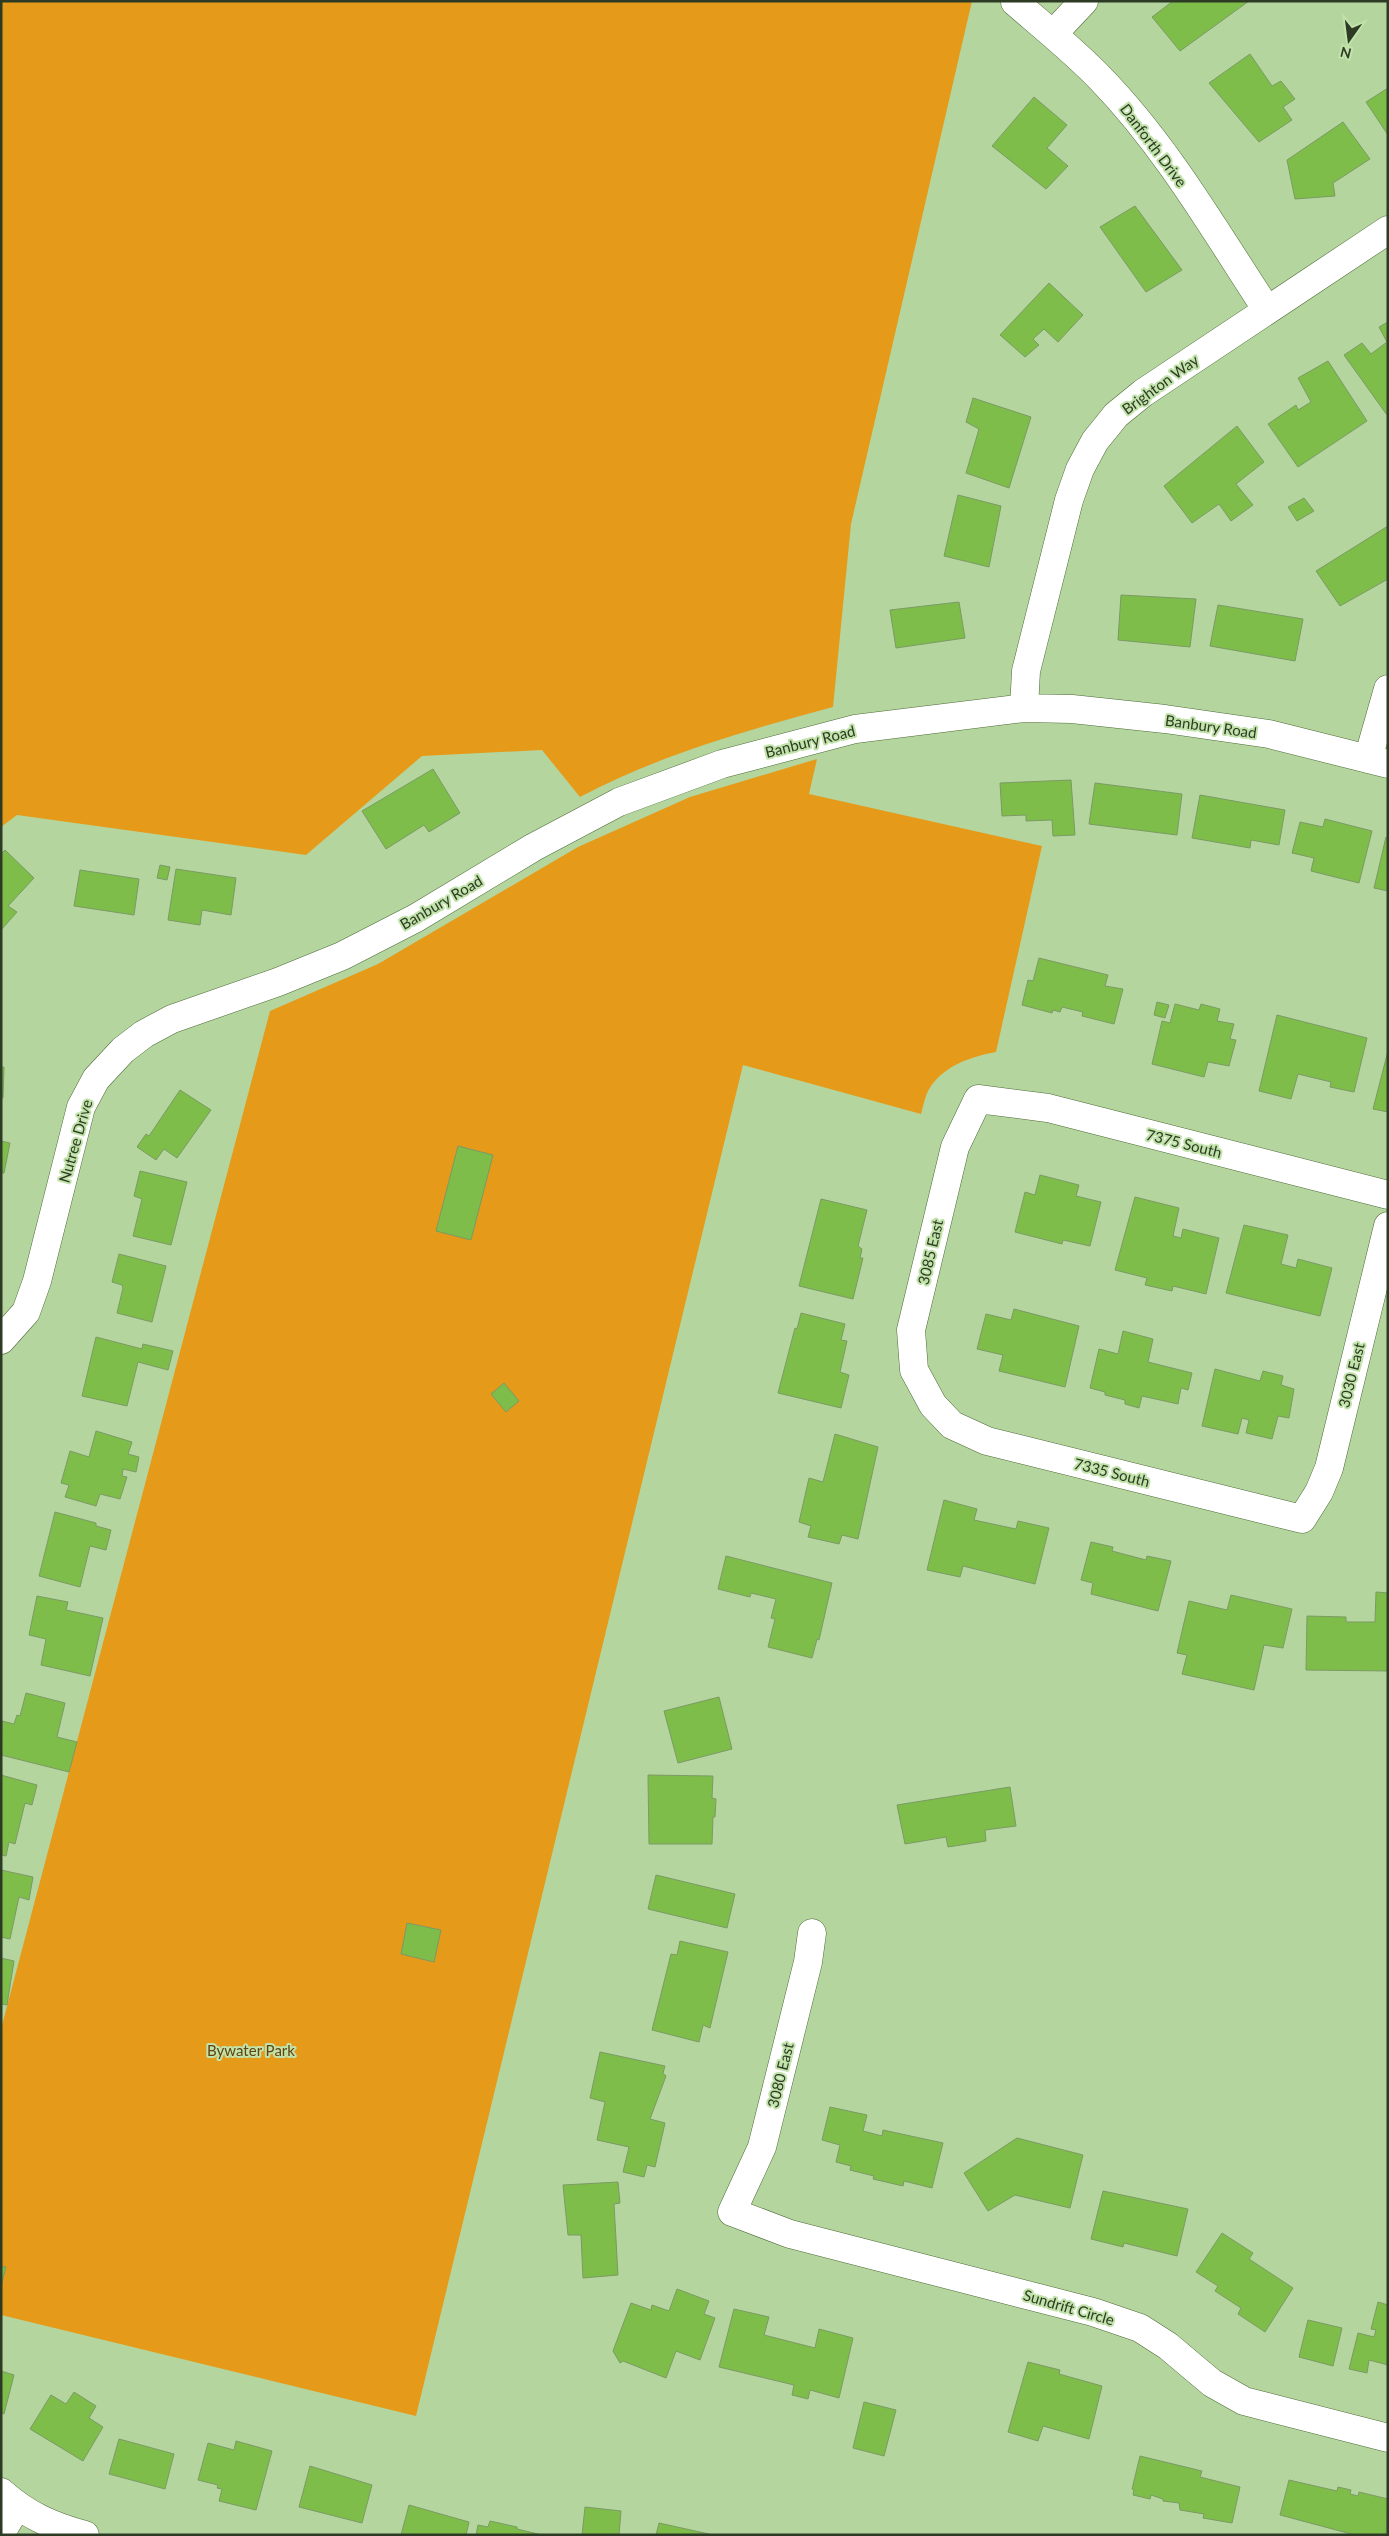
<svg xmlns="http://www.w3.org/2000/svg" width="1389" height="2536" viewBox="0 0 1389 2536" font-family="Lato,sans-serif">
  <style>
    .green { fill: #e59a19 }
    .building { fill: #7ebd49; stroke: #7b9a65 }
    .lines { fill: none; stroke-linecap: round; stroke-linejoin: round }
    .minor-casing { stroke: #4d6a37; stroke-width: 29 }
    .minor { stroke: #fff; stroke-width: 28 }
    .labels { text-anchor: middle; dominant-baseline: central; stroke-width: 4; stroke-linejoin: round; paint-order: stroke }
    .street-label { font-size: 15px; fill: #2d3a24; stroke: #c1e3aa }
    .park-label { font-size: 15px; fill: #624110; stroke: #c1e3aa }
  </style>
  <rect width="100%" height="100%" fill="#b4d69e"/>
  <path class="green" d="M 1,1 L 972,1 L 851,524 L 833,707 C 745,731 662,754 580,797 L 542,750 L 422,756 L 306,855 L 17,815 L 1,827 Z
    M 817,759 L 809,794 L 1042,846 L 996,1052 C 970,1057 942,1066 928,1091 C 925,1097 923,1107 921,1114 L 743,1065 L 416,2416 L 1,2315 L 1,2029 L 270,1011 L 378,964 L 578,847 L 690,797 Z"/>
  <path class="building" d="M 1173,1 L 1249,1 L 1180,51 L 1152,17 Z
    M 1250,54 L 1272,86 L 1281,81 L 1295,99 L 1283,107 L 1292,120 L 1259,142 L 1209,83 Z
    M 1388,88 L 1388,135 L 1366,102 Z
    M 1034,97 L 1067,125 L 1047,148 L 1068,166 L 1046,189 L 992,146 Z
    M 1343,122 L 1370,159 L 1333,183 L 1335,196 L 1295,199 L 1287,160 Z
    M 1135,206 L 1182,270 L 1146,292 L 1100,227 Z
    M 1049,283 L 1083,315 L 1058,342 L 1044,329 L 1033,339 L 1039,345 L 1025,357 L 1000,335 Z
    M 1388,322 L 1388,415 L 1387,415 L 1344,355 L 1362,343 L 1371,354 L 1387,342 L 1379,327 Z
    M 1328,361 L 1367,421 L 1298,467 L 1268,424 L 1296,405 L 1298,410 L 1311,402 L 1298,378 Z
    M 973,398 L 1031,417 L 1009,488 L 966,473 L 979,429 L 966,422 Z
    M 1237,426 L 1264,462 L 1236,484 L 1253,505 L 1231,521 L 1219,504 L 1192,523 L 1164,486 Z
    M 958,495 L 1001,506 L 989,567 L 944,556 Z
    M 1304,498 L 1314,511 L 1297,521 L 1288,507 Z
    M 1388,526 L 1388,579 L 1340,606 L 1316,571 Z
    M 1121,595 L 1196,599 L 1190,647 L 1118,640 Z
    M 959,602 L 965,638 L 896,648 L 890,610 Z
    M 1218,605 L 1303,619 L 1295,661 L 1210,646 Z
    M 433,769 L 460,813 L 429,832 L 424,825 L 386,849 L 362,811 Z
    M 1071,780 L 1075,835 L 1053,836 L 1052,820 L 1026,821 L 1026,815 L 1002,816 L 1000,783 Z
    M 1095,783 L 1182,794 L 1177,835 L 1089,824 Z
    M 1200,795 L 1285,810 L 1279,845 L 1251,840 L 1250,848 L 1192,838 Z
    M 1325,819 L 1372,831 L 1359,883 L 1311,871 L 1314,858 L 1292,853 L 1300,822 L 1323,827 Z
    M 1386,837 L 1388,838 L 1388,891 L 1374,888 Z
    M 5,850 L 34,878 L 8,906 L 17,912 L 1,930 L 1,854 Z
    M 160,865 L 170,867 L 167,880 L 157,878 Z
    M 176,869 L 236,878 L 231,915 L 202,910 L 200,925 L 168,920 Z
    M 80,870 L 139,879 L 134,915 L 74,906 Z
    M 1039,958 L 1108,975 L 1105,986 L 1123,989 L 1114,1024 L 1082,1016 L 1083,1012 L 1062,1007 L 1060,1012 L 1053,1010 L 1052,1013 L 1022,1005 L 1028,980 L 1033,981 Z
    M 1157,1002 L 1169,1005 L 1165,1018 L 1154,1015 Z
    M 1175,1004 L 1199,1010 L 1201,1004 L 1220,1009 L 1217,1021 L 1234,1024 L 1230,1039 L 1236,1040 L 1229,1066 L 1208,1062 L 1204,1077 L 1152,1064 L 1162,1021 L 1170,1023 Z
    M 1277,1015 L 1367,1038 L 1354,1092 L 1330,1087 L 1331,1082 L 1298,1074 L 1291,1099 L 1259,1091 Z
    M 1388,1051 L 1388,1112 L 1373,1109 Z
    M 1,1067 L 4,1067 L 3,1098 L 1,1098 Z
    M 180,1090 L 211,1110 L 177,1158 L 164,1149 L 156,1160 L 137,1147 L 146,1134 L 149,1136 Z
    M 1,1141 L 10,1143 L 4,1173 L 1,1173 Z
    M 458,1146 L 493,1155 L 471,1240 L 436,1231 Z
    M 140,1171 L 187,1182 L 171,1245 L 133,1236 L 142,1199 L 134,1196 Z
    M 1040,1175 L 1079,1185 L 1076,1196 L 1101,1202 L 1090,1246 L 1063,1240 L 1062,1244 L 1015,1232 L 1025,1192 L 1035,1195 Z
    M 1135,1197 L 1179,1208 L 1173,1236 L 1181,1238 L 1183,1229 L 1219,1238 L 1206,1294 L 1173,1286 L 1172,1291 L 1145,1285 L 1147,1278 L 1115,1270 Z
    M 821,1199 L 867,1210 L 858,1246 L 862,1249 L 860,1258 L 863,1258 L 853,1299 L 799,1286 Z
    M 1244,1225 L 1288,1235 L 1281,1264 L 1296,1268 L 1298,1259 L 1332,1268 L 1320,1316 L 1226,1293 Z
    M 119,1254 L 166,1266 L 152,1322 L 117,1313 L 123,1288 L 122,1285 L 112,1282 Z
    M 1014,1309 L 1079,1326 L 1065,1387 L 999,1371 L 1003,1355 L 977,1349 L 986,1314 L 1011,1320 Z
    M 801,1313 L 845,1324 L 841,1340 L 847,1341 L 840,1372 L 849,1375 L 841,1408 L 778,1393 L 795,1328 L 797,1329 Z
    M 1123,1331 L 1153,1339 L 1148,1362 L 1192,1373 L 1188,1390 L 1181,1388 L 1178,1404 L 1142,1396 L 1139,1408 L 1125,1404 L 1125,1400 L 1105,1395 L 1105,1392 L 1090,1388 L 1099,1349 L 1118,1354 Z
    M 96,1337 L 142,1349 L 143,1344 L 173,1351 L 168,1370 L 138,1362 L 127,1406 L 82,1396 Z
    M 1215,1369 L 1260,1381 L 1263,1371 L 1283,1376 L 1281,1385 L 1294,1389 L 1289,1418 L 1278,1416 L 1272,1439 L 1246,1433 L 1249,1420 L 1242,1418 L 1238,1434 L 1202,1426 Z
    M 504,1383 L 519,1401 L 506,1412 L 491,1394 Z
    M 96,1431 L 132,1442 L 128,1454 L 139,1457 L 136,1472 L 123,1469 L 122,1476 L 127,1477 L 120,1499 L 100,1494 L 96,1506 L 65,1497 L 69,1485 L 61,1483 L 70,1451 L 89,1457 Z
    M 835,1434 L 878,1447 L 858,1539 L 842,1535 L 839,1544 L 808,1537 L 811,1526 L 799,1522 L 809,1478 L 823,1482 Z
    M 944,1500 L 977,1509 L 974,1520 L 1016,1529 L 1018,1521 L 1049,1528 L 1035,1584 L 963,1566 L 960,1577 L 927,1570 Z
    M 55,1512 L 96,1523 L 96,1526 L 111,1530 L 106,1550 L 90,1546 L 80,1587 L 39,1576 Z
    M 1091,1542 L 1113,1547 L 1112,1551 L 1146,1560 L 1147,1556 L 1171,1561 L 1158,1611 L 1091,1594 L 1093,1583 L 1081,1580 Z
    M 726,1556 L 832,1583 L 819,1640 L 817,1639 L 812,1658 L 768,1647 L 775,1619 L 771,1618 L 776,1599 L 751,1593 L 750,1597 L 718,1589 Z
    M 1376,1592 L 1388,1593 L 1388,1671 L 1306,1670 L 1307,1616 L 1346,1617 L 1346,1622 L 1375,1622 Z
    M 1231,1595 L 1292,1609 L 1283,1648 L 1264,1645 L 1254,1690 L 1182,1674 L 1187,1655 L 1177,1653 L 1189,1601 L 1227,1610 Z
    M 37,1596 L 68,1602 L 66,1610 L 103,1618 L 90,1676 L 41,1665 L 46,1639 L 29,1635 Z
    M 26,1693 L 65,1703 L 57,1737 L 77,1742 L 69,1772 L 1,1755 L 2,1721 L 14,1724 L 17,1715 L 20,1716 Z
    M 719,1697 L 732,1749 L 678,1763 L 664,1711 Z
    M 1,1775 L 37,1785 L 32,1805 L 25,1803 L 15,1844 L 9,1842 L 6,1856 L 1,1855 Z
    M 648,1775 L 713,1776 L 712,1798 L 716,1799 L 715,1817 L 713,1817 L 712,1844 L 649,1844 Z
    M 1010,1787 L 1016,1826 L 985,1830 L 986,1841 L 948,1847 L 946,1837 L 905,1844 L 897,1805 Z
    M 1,1870 L 33,1877 L 29,1900 L 19,1897 L 10,1939 L 1,1937 Z
    M 656,1875 L 735,1894 L 727,1928 L 648,1909 Z
    M 407,1923 L 441,1930 L 434,1962 L 401,1954 Z
    M 680,1941 L 728,1952 L 710,2028 L 703,2025 L 699,2042 L 652,2030 L 671,1954 L 677,1955 Z
    M 1,1958 L 14,1961 L 7,2005 L 1,2004 Z
    M 600,2052 L 665,2066 L 663,2073 L 666,2076 L 650,2119 L 665,2123 L 655,2167 L 647,2165 L 644,2177 L 623,2172 L 629,2147 L 597,2140 L 605,2102 L 590,2098 Z
    M 830,2107 L 867,2115 L 863,2131 L 882,2136 L 883,2130 L 943,2143 L 932,2188 L 904,2181 L 903,2186 L 873,2179 L 874,2176 L 850,2170 L 851,2166 L 836,2162 L 840,2145 L 822,2140 Z
    M 1017,2138 L 1083,2155 L 1070,2208 L 1015,2195 L 988,2211 L 964,2173 Z
    M 618,2182 L 620,2203 L 614,2204 L 618,2275 L 583,2278 L 581,2235 L 568,2235 L 563,2185 Z
    M 1103,2191 L 1188,2209 L 1177,2256 L 1124,2243 L 1123,2247 L 1091,2239 Z
    M 1222,2233 L 1253,2253 L 1249,2259 L 1293,2288 L 1265,2332 L 1238,2314 L 1241,2308 L 1215,2291 L 1218,2286 L 1196,2272 Z
    M 1,2266 L 6,2267 L 1,2286 Z
    M 677,2289 L 709,2301 L 704,2314 L 715,2318 L 700,2360 L 676,2351 L 666,2378 L 623,2361 L 620,2363 L 613,2351 L 631,2303 L 651,2310 L 652,2305 L 669,2311 Z
    M 1378,2302 L 1388,2305 L 1388,2365 L 1369,2360 L 1367,2373 L 1349,2369 L 1358,2333 L 1374,2337 L 1376,2330 L 1371,2329 Z
    M 734,2309 L 769,2317 L 764,2335 L 815,2348 L 819,2329 L 853,2338 L 839,2398 L 810,2390 L 808,2399 L 792,2395 L 794,2385 L 719,2367 Z
    M 1308,2320 L 1342,2328 L 1333,2366 L 1299,2357 Z
    M 1028,2362 L 1060,2370 L 1059,2374 L 1102,2386 L 1089,2439 L 1043,2426 L 1038,2441 L 1008,2432 Z
    M 1,2371 L 14,2375 L 4,2414 L 1,2413 Z
    M 74,2392 L 96,2406 L 89,2418 L 103,2427 L 83,2461 L 30,2429 L 51,2395 L 66,2404 Z
    M 864,2402 L 896,2410 L 884,2456 L 853,2448 Z
    M 119,2439 L 174,2454 L 165,2489 L 109,2474 Z
    M 236,2441 L 272,2451 L 256,2510 L 219,2501 L 222,2489 L 217,2488 L 218,2485 L 198,2480 L 208,2443 L 234,2450 Z
    M 1140,2456 L 1202,2471 L 1200,2477 L 1240,2487 L 1232,2523 L 1203,2518 L 1204,2514 L 1180,2510 L 1179,2503 L 1163,2501 L 1163,2499 L 1151,2495 L 1150,2499 L 1133,2495 L 1134,2490 L 1132,2489 Z
    M 310,2466 L 372,2485 L 362,2523 L 299,2507 Z
    M 1289,2480 L 1337,2491 L 1338,2487 L 1351,2490 L 1350,2494 L 1358,2496 L 1359,2492 L 1388,2499 L 1386,2535 L 1355,2535 L 1280,2515 Z
    M 409,2505 L 469,2522 L 466,2535 L 401,2535 Z
    M 585,2507 L 621,2511 L 619,2535 L 582,2535 Z
    M 490,2521 L 517,2527 L 517,2529 L 542,2535 L 476,2535 L 478,2525 L 488,2527 Z
    M 659,2523 L 709,2534 L 656,2535 Z"/>
  <g class="lines">
    <g class="minor-casing">
      <path id="minor" d="M 1015,2 C 1044,27 1074,51 1100,78 C 1167,147 1215,231 1267,310
        M 1053,34 L 1084,1
        M 1024,708 L 1026,671 L 1069,500 L 1080,469 L 1095,441 L 1116,415 L 1143,393 L 1388,230
        M 1368,759 L 1388,689
        M 1388,1195 L 1048,1108 L 978,1099 L 955,1147 L 911,1330 L 914,1370 L 933,1405 L 952,1425 L 987,1441 L 1302,1519 L 1319,1492 L 1329,1468 L 1388,1226
        M 1,1340 L 26,1312 L 37,1281 L 81,1107 L 96,1079 L 123,1050 L 144,1034 L 172,1019 L 278,982 L 342,956 L 416,918 L 534,847 L 619,802 L 722,764 L 855,729 L 1024,708 L 1072,709 L 1165,719 L 1269,734 L 1388,764
        M 812,1933 L 808,1962 L 762,2147 L 732,2212 L 790,2234 L 1093,2312 L 1140,2328 L 1168,2346 L 1212,2383 L 1244,2401 L 1388,2438
        M 1,2492 C 27,2515 51,2526 85,2535
        M 1,2533 L 17,2506"/>
    </g>
    <use href="#minor" class="minor"/>
  </g>
  <g class="labels">
    <g class="street-label">
      <text transform="translate(1154 145) rotate(53)">Danforth Drive</text>
      <text transform="translate(1160 384) rotate(-36)">Brighton Way</text>
      <text transform="translate(1211 726) rotate(8)">Banbury Road</text>
      <text transform="translate(810 741) rotate(-14)">Banbury Road</text>
      <text transform="translate(441 902) rotate(-30)">Banbury Road</text>
      <text transform="translate(75 1141) rotate(-74)">Nutree Drive</text>
      <text transform="translate(1184 1143) rotate(14)">7375 South</text>
      <text transform="translate(930 1252) rotate(-77)">3085 East</text>
      <text transform="translate(1351 1375) rotate(-76)">3030 East</text>
      <text transform="translate(1112 1472) rotate(14)">7335 South</text>
      <text transform="translate(780 2075) rotate(-76)">3080 East</text>
      <text transform="translate(1069 2307) rotate(16)">Sundrift Circle</text>
    </g>
    <g class="park-label">
      <text x="251" y="2050">Bywater Park</text>
    </g>
  </g>
  <rect width="1389" height="2536" fill="none" stroke="#2d3a24" stroke-width="5"/>
  <g transform="translate(1349 40) rotate(194)" stroke="#c1e3aa" stroke-width="4" paint-order="stroke">
  <path d="M0-4L9 19L0 12L-9 19Z" fill="#2d3a24"/>
  <text y="-8" font-size="14" font-weight="bold" text-anchor="middle" fill="#2d3a24">N</text>
  </g>
</svg>
